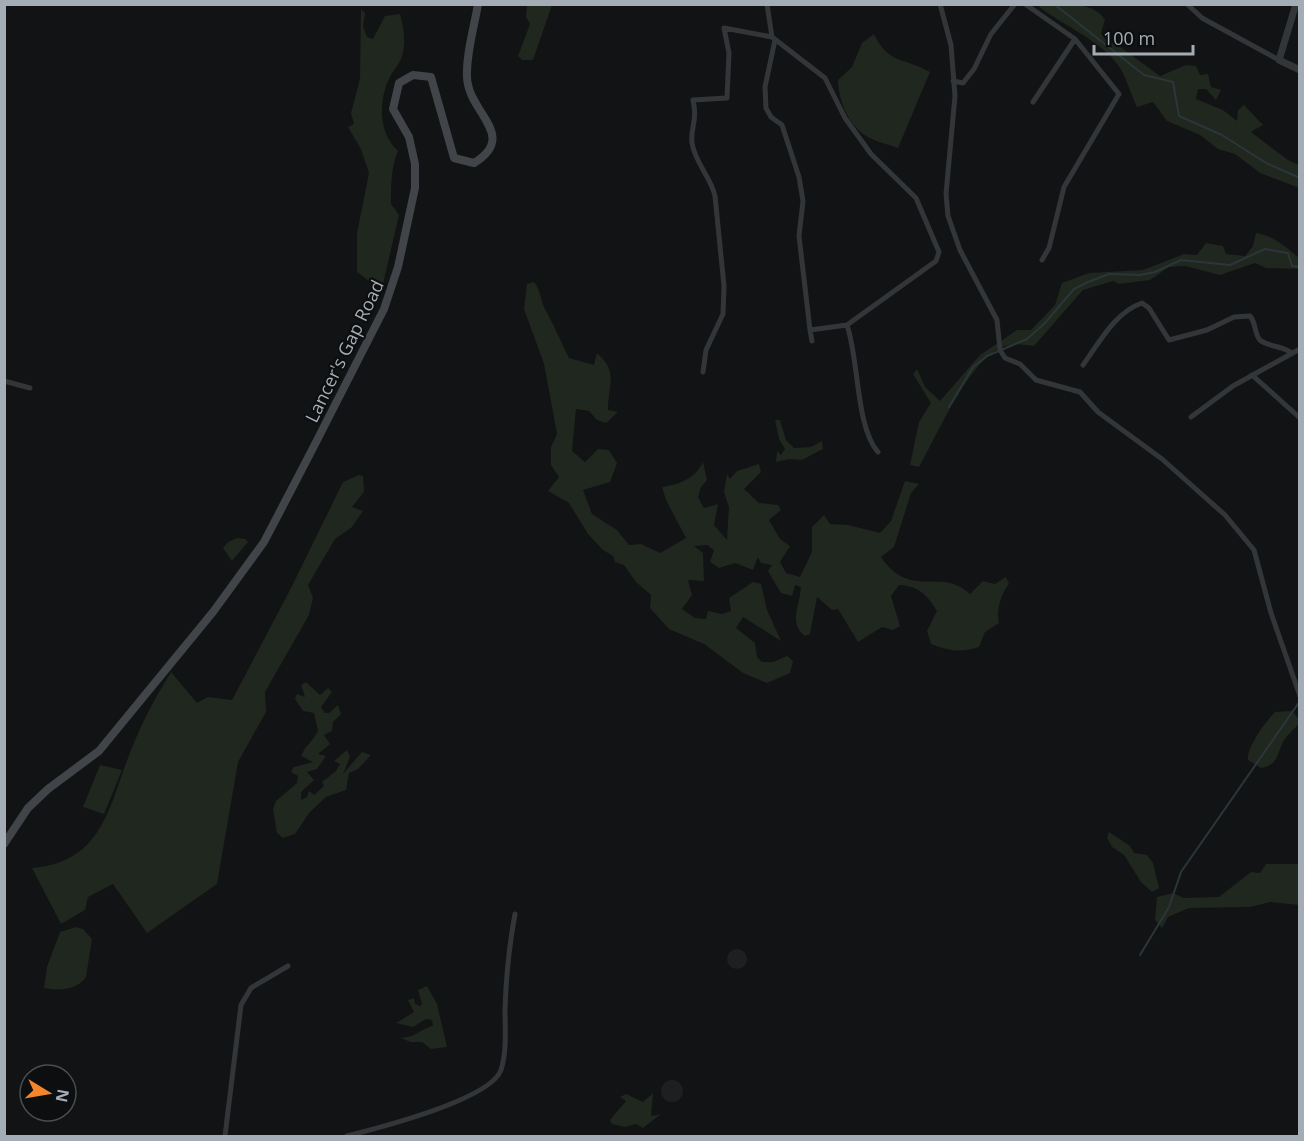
<svg xmlns="http://www.w3.org/2000/svg" width="1304" height="1141" viewBox="0 0 1304 1141" font-family="'Open Sans',sans-serif">
  <style>
    .built { fill: #1e1f21 }
    .green { fill: #1f271f }
    .lines { fill: none; stroke-linecap: round; stroke-linejoin: round }
    .stream { stroke: #2b363a; stroke-width: 2 }
    .minor { stroke: #333639; stroke-width: 5 }
    .tertiary { stroke: #333639; stroke-width: 7 }
    .secondary { stroke: #414549; stroke-width: 8 }
    .labels { text-anchor: middle; dominant-baseline: central; stroke-width: 4.5; stroke-linejoin: round; paint-order: stroke }
    .street-label { font-size: 18px; fill: #a4adb5; stroke: #0d0e0f }
  </style>
  <rect width="100%" height="100%" fill="#121314"/>
  <path class="built" d="M727 959a10 10 0 1 1 20 0a10 10 0 1 1-20 0Z
    M661 1091a11 11 0 1 1 22 0a11 11 0 1 1-22 0Z"/>
  <path class="green" d="M 527,5 L 552,5 L 533,60 L 522,60 L 518,56 L 530,24 L 526,17 Z
    M 1037,5 C 1059,4 1094,0 1105,20 L 1101,33 L 1160,76 L 1186,65 L 1196,66 L 1200,75 L 1208,74 L 1211,87 L 1221,90 L 1216,100 L 1206,89 L 1198,89 L 1196,99 L 1223,110 L 1237,121 L 1238,110 L 1244,105 L 1263,125 L 1251,132 L 1288,160 L 1299,165 L 1299,188 L 1260,173 L 1235,154 L 1218,149 L 1200,135 L 1167,121 L 1153,102 L 1137,107 C 1131,95 1127,79 1120,68 C 1103,41 1061,25 1037,5 Z
    M 361,9 L 365,13 L 363,26 L 367,37 L 373,39 L 385,16 L 400,14 C 404,28 406,43 402,56 C 400,64 393,70 390,77 C 378,101 378,132 398,151 C 391,167 391,186 391,204 L 399,215 L 383,284 L 369,281 L 357,272 L 357,233 L 369,173 L 361,149 L 348,127 L 354,124 L 351,113 L 360,79 Z
    M 874,34 C 888,64 903,57 930,72 L 898,148 C 887,144 872,141 863,134 C 847,122 838,98 838,80 L 852,67 L 862,43 Z
    M 1256,233 C 1272,235 1288,248 1299,258 L 1299,269 L 1266,268 L 1255,263 L 1220,275 L 1185,266 L 1169,267 L 1150,280 L 1119,284 L 1113,281 L 1083,290 L 1034,346 C 1026,345 1017,344 1010,345 C 972,350 937,437 919,467 L 910,465 L 919,422 L 931,403 L 913,374 L 917,369 L 925,387 L 940,401 L 980,355 L 1017,330 L 1031,330 L 1055,305 L 1062,283 L 1089,273 L 1143,270 L 1184,254 L 1197,255 L 1206,243 L 1223,246 L 1226,254 L 1245,256 L 1253,246 Z
    M 534,282 C 542,292 540,301 546,311 C 555,327 561,342 569,358 L 594,365 L 597,353 C 619,373 608,383 608,410 L 618,412 L 606,423 L 597,420 L 589,411 L 576,409 L 572,451 L 585,462 L 598,449 L 609,450 L 617,463 L 610,482 L 583,490 L 592,514 L 617,530 L 629,545 L 641,544 L 660,553 L 686,538 L 666,500 L 662,487 C 680,484 695,479 703,462 L 707,480 L 701,487 L 698,497 L 704,508 L 718,504 L 714,525 L 727,540 L 729,507 L 724,492 L 727,474 L 730,479 L 737,471 L 759,464 L 761,472 L 744,489 L 759,503 L 778,505 L 781,510 L 769,520 L 780,539 L 790,546 L 780,562 L 786,573 L 800,577 L 812,552 L 812,527 L 824,515 L 830,524 L 848,525 L 880,533 L 891,521 L 905,481 L 919,484 L 911,493 L 894,547 L 881,557 C 911,601 941,566 970,594 L 983,581 L 995,584 L 1006,577 L 1009,584 C 1001,594 996,610 999,623 L 985,632 L 979,647 C 960,653 949,651 931,644 L 927,631 L 937,611 C 927,595 919,586 899,585 L 891,596 L 900,626 L 893,630 L 882,627 L 858,642 L 838,609 L 832,610 L 817,597 L 810,634 L 805,636 C 788,624 800,604 801,587 L 795,585 L 792,596 L 781,593 L 768,571 L 772,565 L 761,563 L 758,557 L 753,570 L 735,563 L 719,568 L 710,562 L 714,550 L 707,545 L 694,546 L 703,553 L 704,581 L 688,580 L 692,595 L 682,609 L 695,618 L 706,619 L 708,611 L 722,614 L 731,611 L 729,598 L 753,582 L 761,584 L 767,610 L 781,641 L 743,617 L 736,628 L 755,643 L 757,657 L 762,662 L 773,662 L 787,656 L 793,661 L 790,673 L 767,683 L 743,673 L 704,644 L 669,629 L 650,608 L 651,595 L 636,582 L 624,565 L 615,562 L 613,556 L 603,550 L 588,534 L 569,503 L 548,491 L 559,477 L 551,465 L 551,447 L 557,434 L 544,364 L 524,309 L 527,284 Z
    M 775,420 L 780,420 L 786,440 L 794,448 L 811,447 L 822,441 L 823,449 L 802,460 L 789,459 L 776,462 L 777,451 L 781,455 L 785,449 L 779,439 Z
    M 359,475 L 363,476 L 364,492 L 352,507 L 363,511 L 352,527 L 335,539 L 308,585 L 313,598 L 309,615 L 265,692 L 266,712 L 238,762 L 217,884 L 147,933 L 113,884 L 88,897 L 85,910 L 61,924 L 32,868 C 104,862 109,805 131,750 C 142,722 155,698 171,672 L 197,703 L 208,697 L 232,700 L 291,588 L 343,482 Z
    M 237,538 L 245,539 L 248,542 L 232,561 L 223,548 L 228,542 Z
    M 306,682 L 320,695 L 328,688 L 332,692 L 321,707 L 325,713 L 329,713 L 338,705 L 341,714 L 333,722 L 332,731 L 324,735 L 330,744 L 318,754 L 326,756 L 317,769 L 307,772 L 314,780 L 301,792 L 301,800 L 307,797 L 309,791 L 314,795 L 324,786 L 322,782 L 336,771 L 340,764 L 334,761 L 347,750 L 350,757 L 343,774 L 362,752 L 371,755 L 358,769 L 349,773 L 346,790 L 326,797 L 309,813 L 295,834 L 283,838 L 277,833 L 273,809 L 276,801 L 297,783 L 298,776 L 291,772 L 294,767 L 313,762 L 301,756 C 305,746 313,741 318,731 L 314,713 L 303,711 L 295,699 L 297,694 L 305,697 L 301,685 Z
    M 1292,711 L 1298,718 L 1299,724 C 1293,730 1285,737 1282,744 C 1276,758 1278,764 1261,768 L 1248,760 C 1246,748 1266,721 1275,712 Z
    M 100,765 L 122,770 L 104,814 L 83,807 Z
    M 1109,832 L 1130,846 L 1134,853 L 1147,855 L 1153,863 L 1159,888 L 1152,892 L 1141,882 L 1124,855 L 1112,847 L 1107,838 Z
    M 1266,864 L 1299,864 L 1299,905 L 1270,902 L 1250,907 L 1189,908 L 1168,917 L 1162,928 L 1155,920 L 1157,897 L 1173,893 L 1184,898 L 1219,897 L 1251,872 L 1260,873 Z
    M 76,927 L 83,929 L 92,939 L 86,977 C 78,990 58,991 44,988 L 47,967 L 60,932 Z
    M 427,986 L 437,1004 L 447,1047 L 431,1049 L 422,1042 L 411,1042 L 400,1038 C 417,1037 420,1029 433,1026 L 432,1020 L 426,1019 L 413,1027 L 396,1023 L 414,1012 L 408,1000 L 414,998 L 415,1004 L 420,1006 L 422,1004 L 418,990 Z
    M 653,1093 L 651,1116 L 661,1114 L 643,1128 L 636,1124 L 625,1127 L 612,1124 L 610,1120 L 626,1101 L 620,1097 L 626,1094 L 643,1102 Z"/>
  <g class="lines">
    <path class="stream" d="M 1054,4 L 1144,75 L 1173,82 L 1179,116 L 1222,135 L 1266,163 L 1300,178
      M 949,407 L 973,367 L 987,356 L 1027,339 L 1044,324 L 1074,289 L 1088,282 L 1109,274 L 1140,275 L 1155,272 L 1181,260 L 1230,265 L 1265,249 L 1288,253 L 1292,266 L 1300,267
      M 1140,955 L 1169,907 L 1181,872 L 1300,701"/>
    <path class="minor" d="M 767,4 L 772,37 L 825,78 L 845,118 L 871,154 L 916,198 L 939,252 L 936,261 L 847,325
      M 940,4 L 951,45 L 955,96 L 946,194 L 948,216 L 960,250 L 997,320 L 1000,350 L 1005,358 L 1020,364 L 1036,380 L 1080,392 L 1098,412 L 1162,459 L 1225,515 L 1254,550 L 1271,613 L 1300,696
      M 1025,4 L 1075,39 L 1119,94 L 1064,187 L 1049,248 L 1042,260
      M 1187,4 L 1202,18 L 1279,60
      M 775,40 L 765,87 L 766,108 L 771,117 L 782,125 L 799,177 L 803,201 L 799,236 L 810,330 L 847,325 C 859,360 856,428 878,452
      M 953,81 L 963,83 L 974,69 L 991,34 L 1015,4
      M 1033,102 L 1075,39
      M 810,330 L 812,341
      M 1083,365 C 1099,343 1115,312 1142,303 L 1149,308 L 1169,340 L 1207,330 L 1234,317 L 1250,316 C 1256,323 1254,331 1259,339 C 1264,346 1283,346 1290,352
      M 703,372 L 706,350 L 723,314 L 724,286 L 715,196 C 711,177 695,163 692,143 C 690,128 698,121 693,100 L 727,98 L 729,53 L 724,28 L 772,37
      M 1252,375 L 1300,418
      M 4,381 L 30,388
      M 1191,417 L 1233,386 L 1300,349
      M 225,1136 L 241,1005 L 251,988 L 288,966
      M 347,1136 C 378,1128 490,1100 501,1070 C 507,1051 505,1029 505,1010 C 506,977 509,946 515,914"/>
    <path class="tertiary" d="M 1296,4 L 1279,60 L 1300,70"/>
    <path class="secondary" d="M 4,844 L 28,808 L 48,789 L 99,751 L 213,612 L 264,542 L 312,450 L 384,309 L 398,267 L 415,188 L 415,164 L 409,137 L 393,109 L 399,83 L 413,75 L 431,77 L 454,158 L 474,163 C 519,135 468,113 467,77 C 466,54 474,28 478,4"/>
  </g>
  <g class="labels">
    <g class="street-label">
      <text transform="translate(344 351) rotate(-64)">Lancer's Gap Road</text>
    </g>
  </g>
  <rect width="1304" height="1141" fill="none" stroke="#a4adb5" stroke-width="12"/>
  <g transform="translate(48 1093) rotate(101)"><circle r="28" fill="#0d0e0f" stroke="#494e51" stroke-width="1.5"/>
  <path d="M0-4.5L10 22L0 15L-10 22Z" fill="#f4852a"/>
  <text y="-9" font-size="16" font-weight="bold" text-anchor="middle" fill="#a4adb5">N</text>
  </g>
  <path d="M1094 45v9h99v-9" fill="none" stroke="#a4adb5" stroke-width="3"/>
  <text x="1103" y="45" font-size="18" fill="#a4adb5" stroke="#0d0e0f" stroke-width="4.5" paint-order="stroke">100 m</text>
</svg>
